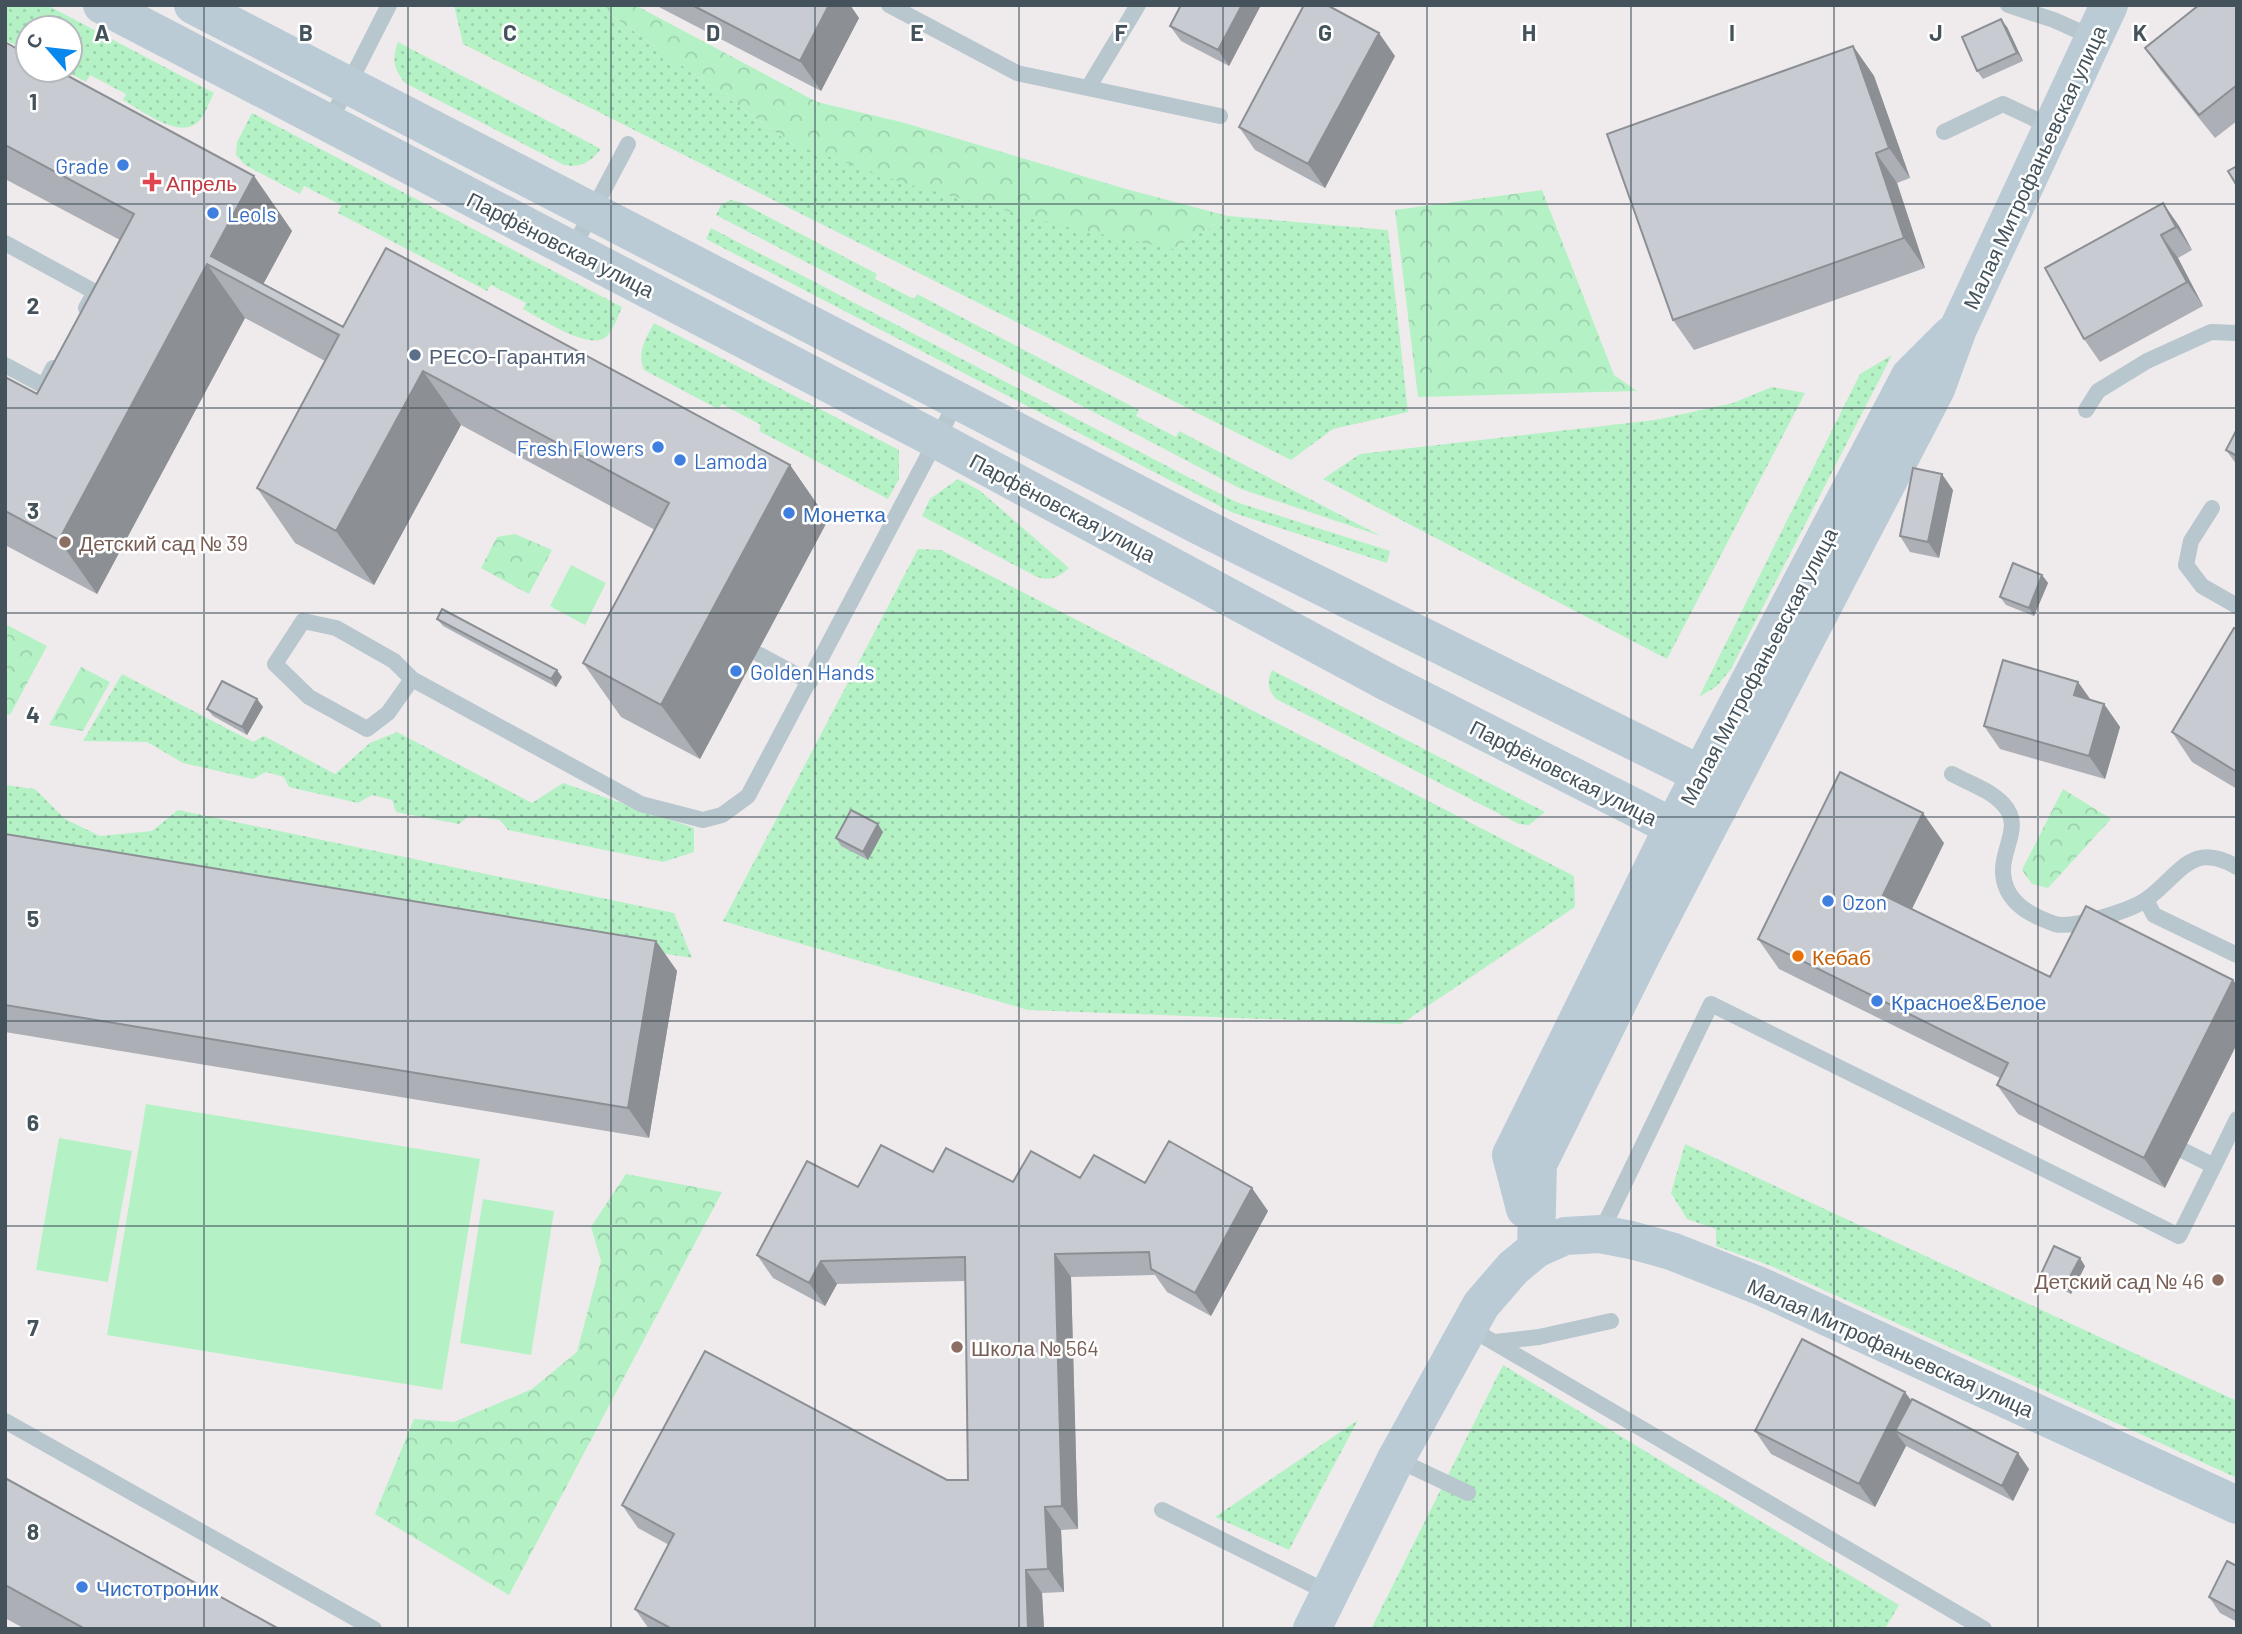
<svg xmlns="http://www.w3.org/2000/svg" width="2242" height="1634" viewBox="0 0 2242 1634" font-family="Barlow,sans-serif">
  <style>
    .grass { fill: url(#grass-dots) }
    .forest { fill: url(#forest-crowns) }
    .pitch { fill: #b4f2c5 }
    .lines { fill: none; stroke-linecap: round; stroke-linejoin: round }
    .lane { stroke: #b8c6cd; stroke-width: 16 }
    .secondary { stroke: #bacbd6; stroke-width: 38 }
    .wall { fill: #acafb5 }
    .shaded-wall { fill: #8c8f93 }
    .building { fill: #c8ccd2; stroke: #8c8f93; stroke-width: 2 }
    .grid { fill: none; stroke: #43525b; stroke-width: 2; stroke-opacity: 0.55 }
    .shop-dot { fill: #3f7fe0; stroke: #fff; stroke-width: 2.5 }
    .health-dot { fill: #e0444e; stroke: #fff; stroke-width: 2.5 }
    .service-dot { fill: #5c6f8a; stroke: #fff; stroke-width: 2.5 }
    .education-dot { fill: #8d6e63; stroke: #fff; stroke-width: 2.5 }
    .food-dot { fill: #e8710a; stroke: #fff; stroke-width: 2.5 }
    .labels { text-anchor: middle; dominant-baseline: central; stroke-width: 5; stroke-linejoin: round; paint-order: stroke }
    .shop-label { font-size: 21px; fill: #366cbe; stroke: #fff; text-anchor: start }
    .street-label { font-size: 21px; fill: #43525b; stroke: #fff }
    .health-label { font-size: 21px; fill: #be3a42; stroke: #fff; text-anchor: start }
    .service-label { font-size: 21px; fill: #4e5e75; stroke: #fff; text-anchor: start }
    .education-label { font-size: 21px; fill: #785e54; stroke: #fff; text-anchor: start }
    .food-label { font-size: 21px; fill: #c56008; stroke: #fff; text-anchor: start }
    .grid-label { font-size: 23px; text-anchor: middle; font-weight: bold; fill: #43525b; stroke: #fff; stroke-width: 5; stroke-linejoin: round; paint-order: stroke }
  </style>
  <defs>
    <pattern id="grass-dots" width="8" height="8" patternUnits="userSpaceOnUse" patternTransform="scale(1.75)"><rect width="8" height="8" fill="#b4f2c5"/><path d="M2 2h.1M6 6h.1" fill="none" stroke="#9cd1ac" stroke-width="1.8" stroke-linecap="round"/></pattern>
    <pattern id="forest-crowns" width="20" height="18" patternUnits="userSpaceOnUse" patternTransform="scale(1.75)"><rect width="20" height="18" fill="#b4f2c5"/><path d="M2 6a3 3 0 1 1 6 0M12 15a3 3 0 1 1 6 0" fill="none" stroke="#9cd1ac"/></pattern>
  </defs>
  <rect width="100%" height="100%" fill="#efebec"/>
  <path class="grass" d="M 5,5 L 47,5 L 214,93 C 209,102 205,116 198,122 C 180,140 141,110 123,100 L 126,94 L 90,75 L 86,82 L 64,70 L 70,70 L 70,28 L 28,28 L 28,51 L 5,40 Z
    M 454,5 L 597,5 L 792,144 L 1174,249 L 1228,216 L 1388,230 L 1408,412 L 1333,429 L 1291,460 L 463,44 Z
    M 398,42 L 601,149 C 590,162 582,168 564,165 L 405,83 C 393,68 392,60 398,42 Z
    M 252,113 L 622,307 C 618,316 613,331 606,337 C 589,351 540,318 523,309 L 526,303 L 491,285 L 487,291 L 338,213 L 341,205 L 304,186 L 300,194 L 245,165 L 236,155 L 237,142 Z
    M 730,200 L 740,202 L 877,274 L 875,279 L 914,299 L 917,294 L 1139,410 L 1136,416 L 1176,437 L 1179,431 L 1381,536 L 1241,489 L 716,215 L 721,205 Z
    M 711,228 L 1236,502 L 1390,551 L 1387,563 L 1231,512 L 706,239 Z
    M 654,323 L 899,450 L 899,479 L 888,499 L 759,431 L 761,425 L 722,404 L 718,409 L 644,370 C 637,351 645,340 654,323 Z
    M 1892,355 L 1731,669 L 1717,686 L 1699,697 L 1860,374 Z
    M 1772,387 L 1805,393 L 1667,659 L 1323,479 L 1360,454 L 1655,420 L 1733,403 Z
    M 958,479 L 979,490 L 1069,568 C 1058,578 1051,581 1037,577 L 922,516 L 930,499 Z
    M 918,549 L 941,550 L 1574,876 L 1575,907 L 1401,1024 L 1028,1010 L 723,921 Z
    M 1272,670 L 1545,812 L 1529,825 L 1519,824 L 1276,699 C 1267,688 1267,682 1272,670 Z
    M 122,674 L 253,742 L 264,736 L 335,774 L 370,743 L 397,732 L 532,803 L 563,783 L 694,828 L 694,852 L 663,862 L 508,830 L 500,820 L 469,816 L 459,824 L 396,812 L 392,800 L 372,795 L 358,803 L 289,787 L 284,777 L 266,772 L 253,779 L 183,763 L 147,742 L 83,741 Z
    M 5,785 L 35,789 L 65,819 L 100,836 L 152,831 L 178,810 L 674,913 L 692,958 L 5,847 Z
    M 1685,1144 L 2237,1401 L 2237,1478 L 1771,1266 L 1716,1246 L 1716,1229 L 1687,1219 L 1671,1193 Z
    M 1503,1365 L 1899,1605 L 1885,1629 L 1371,1629 Z
    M 1358,1420 L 1289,1550 L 1215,1517 Z"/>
  <path class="forest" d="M 597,5 L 635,5 L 817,102 L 905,123 L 1126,189 L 1228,216 L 1174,249 L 1075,229 L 907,184 L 792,144 Z
    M 1542,190 L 1614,375 L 1637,391 L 1418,397 L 1395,210 Z
    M 515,534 L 552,550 L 529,594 L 481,568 L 497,537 Z
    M 5,624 L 47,646 L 10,715 L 5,714 Z
    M 81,667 L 110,682 L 83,731 L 49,725 Z
    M 2063,789 L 2111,819 L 2048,888 L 2032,884 L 2022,870 Z
    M 626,1174 L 722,1192 L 509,1595 L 375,1514 L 414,1419 L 454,1422 L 532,1389 L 577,1352 L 601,1261 L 591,1227 Z"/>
  <path class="pitch" d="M 571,565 L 606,583 L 585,625 L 550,606 Z
    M 146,1104 L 480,1159 L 442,1390 L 107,1335 Z
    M 59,1138 L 132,1151 L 108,1282 L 36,1270 Z
    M 483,1199 L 554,1211 L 531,1355 L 460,1343 Z"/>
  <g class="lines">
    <path class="lane" d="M 889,5 L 1017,73 L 1220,116
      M 2008,5 L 2054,20 L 2094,38
      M 1088,88 L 1138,5
      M 329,123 L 389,5
      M 1944,132 L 2003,104 L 2052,127
      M 5,243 L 95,292 L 86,308
      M 572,250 L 628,144
      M 5,365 L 44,386 L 53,368
      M 2086,410 L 2098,391 L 2147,361 L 2211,332 L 2237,333
      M 2212,508 L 2191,541 L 2186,565 L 2202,586 L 2237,606
      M 760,655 L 810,682
      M 412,679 L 388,713 L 367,729 L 309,697 L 275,664 L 303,621 L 336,628 L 394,661 L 412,679 L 641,804 L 703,820 L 722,815 L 748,796 L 957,401
      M 1952,774 C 1969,783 1990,790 2003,804 C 2023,825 2003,846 2003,870 C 2003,901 2029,915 2055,924 C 2072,929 2132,910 2147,899 C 2180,875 2191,840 2237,867
      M 2146,900 L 2154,915 L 2237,955
      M 2214,1166 L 2237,1119
      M 1600,1234 L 1711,1004 L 2179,1236 L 2214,1166 L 2184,1151
      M 1468,1327 L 1984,1629
      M 1495,1342 L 1539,1337 L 1611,1321
      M 5,1421 L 374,1629
      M 1396,1459 L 1468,1493
      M 1162,1510 L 1329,1593"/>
    <path class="secondary" d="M 102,5 L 937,440 L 1385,681 L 1673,827 L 1718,809
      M 193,5 L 1202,527 L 1702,775 L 1718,809
      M 1525,1209 L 1511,1155 L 1673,827 L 1910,376 L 1951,335
      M 1536,1249 L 1538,1164 L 1642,954 L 1936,389 L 1958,329 L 2109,5
      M 1312,1629 L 1396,1459 L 1481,1305 L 1513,1268 L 1536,1249 L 1565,1236 L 1600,1234 L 1631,1240 L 1671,1251 L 1760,1286 L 2237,1505"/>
  </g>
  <path class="wall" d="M 655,5 L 850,5 L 859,18 L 821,91 Z
    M 1181,5 L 1261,5 L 1229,66 L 1181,41 L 1170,26 Z
    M 2237,5 L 2237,121 L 2215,138 L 2161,71 L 2145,48 Z
    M 2007,27 L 2023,61 L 1983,79 L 1977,71 Z
    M 5,42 L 254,176 L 292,231 L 263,284 L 343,327 L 790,465 L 828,520 L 700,759 L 621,717 L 583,663 L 655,530 L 461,425 L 374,585 L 295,543 L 257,488 L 325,361 L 245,318 L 97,594 L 5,545 L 5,377 L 37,394 L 120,240 L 5,179 Z
    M 1853,46 L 1874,76 L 1910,178 L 1897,183 L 1925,268 L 1694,350 L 1673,320 Z
    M 1395,56 L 1325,188 L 1255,150 L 1239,127 Z
    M 2163,203 L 2179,226 L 2192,250 L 2178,258 L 2203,306 L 2100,362 L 2084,339 Z
    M 2237,429 L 2237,465 L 2226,450 Z
    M 1953,490 L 1939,558 L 1910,552 L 1900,536 Z
    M 2042,575 L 2048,583 L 2034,616 L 2006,605 L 2000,597 Z
    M 437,619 L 562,677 L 556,687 L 443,626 Z
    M 2237,629 L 2237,789 L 2192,762 L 2172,732 Z
    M 2078,682 L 2091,700 L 2104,704 L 2120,727 L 2105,779 L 2000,749 L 1984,726 Z
    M 257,699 L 263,707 L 247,735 L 213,716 L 207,709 Z
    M 883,832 L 868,860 L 841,846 L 836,838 Z
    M 5,834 L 656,941 L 677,971 L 649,1138 L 5,1032 Z
    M 1944,843 L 1912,909 L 2050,977 L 2165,1188 L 2018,1114 L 1997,1085 L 2000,1078 L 1779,969 L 1758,939 Z
    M 933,1172 L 1013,1182 L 1080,1178 L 1145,1183 L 1268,1211 L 1211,1316 L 1167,1292 L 1155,1275 L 1071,1277 L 1078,1529 L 1061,1530 L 1064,1592 L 1042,1593 L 1044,1629 L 649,1629 L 635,1609 L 669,1545 L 638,1528 L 622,1505 L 947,1480 L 968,1480 L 965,1281 L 837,1284 L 825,1306 L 773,1278 L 757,1255 L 858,1187 Z
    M 2085,1266 L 2071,1294 L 2046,1282 L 2041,1274 Z
    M 1911,1400 L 2029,1469 L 2013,1501 L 1906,1446 L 1875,1507 L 1771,1454 L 1755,1431 Z
    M 5,1478 L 279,1629 L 25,1629 L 5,1618 Z
    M 2237,1566 L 2237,1622 L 2220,1613 L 2209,1597 Z"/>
  <path class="shaded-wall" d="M 829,5 L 850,5 L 859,18 L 821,91 L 800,61 Z
    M 1242,5 L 1261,5 L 1229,66 L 1218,50 Z
    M 2001,19 L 2007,27 L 2023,61 L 2017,53 Z
    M 1379,33 L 1395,56 L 1325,188 L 1308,164 Z
    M 1853,46 L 1874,76 L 1910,178 L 1889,148 Z
    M 1876,153 L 1897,183 L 1925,268 L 1904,238 Z
    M 254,176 L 292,231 L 259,292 L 211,256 Z
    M 2163,203 L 2179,226 L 2192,250 L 2176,227 Z
    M 2161,235 L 2178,258 L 2203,306 L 2187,282 Z
    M 207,264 L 245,318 L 97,594 L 59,540 Z
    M 423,371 L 461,425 L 374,585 L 336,531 Z
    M 790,465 L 828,520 L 700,759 L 661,705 Z
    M 1942,474 L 1953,490 L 1939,558 L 1928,542 Z
    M 2042,575 L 2048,583 L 2034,616 L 2029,608 Z
    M 557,670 L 562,677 L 556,687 L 551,679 Z
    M 2078,682 L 2094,705 L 2074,695 Z
    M 257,699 L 263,707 L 247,735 L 242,727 Z
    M 2104,704 L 2120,727 L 2105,779 L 2089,756 Z
    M 1923,813 L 1944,843 L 1904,925 L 1883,895 Z
    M 878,824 L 883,832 L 868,860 L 863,852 Z
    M 656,941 L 677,971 L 649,1138 L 628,1108 Z
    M 2233,980 L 2237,985 L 2237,1044 L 2165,1188 L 2144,1158 Z
    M 1252,1188 L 1268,1211 L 1211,1316 L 1195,1293 Z
    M 1055,1254 L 1071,1277 L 1078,1529 L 1062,1506 Z
    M 2080,1258 L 2085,1266 L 2071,1294 L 2065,1286 Z
    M 821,1261 L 837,1284 L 825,1306 L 809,1283 Z
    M 1905,1392 L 1922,1415 L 1895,1431 L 1906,1446 L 1875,1507 L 1859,1484 Z
    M 2018,1453 L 2029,1469 L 2013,1501 L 2002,1486 Z
    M 1045,1507 L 1061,1530 L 1064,1592 L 1048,1569 Z
    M 1026,1570 L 1042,1593 L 1044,1629 L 1028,1629 Z"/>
  <path class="building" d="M 692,5 L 829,5 L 800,61 Z
    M 1181,5 L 1242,5 L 1218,50 L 1170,26 Z
    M 1304,5 L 1327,5 L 1379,33 L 1308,164 L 1239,127 Z
    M 2199,5 L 2237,5 L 2237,85 L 2199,115 L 2145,48 Z
    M 2001,19 L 2017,53 L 1977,71 L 1962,37 Z
    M 5,42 L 28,55 L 28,70 L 57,70 L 254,176 L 211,256 L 343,327 L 386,248 L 790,465 L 661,705 L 583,663 L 669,503 L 423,371 L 336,531 L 257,488 L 339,335 L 207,264 L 59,540 L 5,511 L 5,377 L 37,394 L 134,214 L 5,145 Z
    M 1853,46 L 1889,148 L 1876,153 L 1904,238 L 1673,320 L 1607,134 Z
    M 2237,166 L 2237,186 L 2228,171 Z
    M 2163,203 L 2176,227 L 2161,235 L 2187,282 L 2084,339 L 2045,268 Z
    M 2237,429 L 2237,456 L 2226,450 Z
    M 1913,468 L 1942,474 L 1928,542 L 1900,536 Z
    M 2013,563 L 2042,575 L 2029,608 L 2000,597 Z
    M 442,609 L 557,670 L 551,679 L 437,619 Z
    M 2234,628 L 2237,629 L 2237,772 L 2172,732 Z
    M 2003,660 L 2078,682 L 2074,695 L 2104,704 L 2089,756 L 1984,726 Z
    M 222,681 L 257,699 L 242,727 L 207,709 Z
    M 1840,772 L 1923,813 L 1883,895 L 2050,977 L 2086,906 L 2233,980 L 2144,1158 L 1997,1085 L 2008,1063 L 1758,939 Z
    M 851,810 L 878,824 L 863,852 L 836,838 Z
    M 5,834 L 656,941 L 628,1108 L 5,1005 Z
    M 1169,1141 L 1252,1188 L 1195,1293 L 1151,1269 L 1149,1252 L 1055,1254 L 1062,1506 L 1045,1507 L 1048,1569 L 1026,1570 L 1028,1629 L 672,1629 L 635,1609 L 674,1534 L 622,1505 L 705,1351 L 947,1480 L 968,1480 L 965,1257 L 821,1261 L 809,1283 L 757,1255 L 807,1161 L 858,1187 L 881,1145 L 933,1172 L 946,1148 L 1013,1182 L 1031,1151 L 1080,1178 L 1094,1155 L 1145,1183 Z
    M 2054,1246 L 2080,1258 L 2065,1286 L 2041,1274 Z
    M 1802,1339 L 1905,1392 L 1859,1484 L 1755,1431 Z
    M 1912,1399 L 2018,1453 L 2002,1486 L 1895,1431 Z
    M 5,1478 L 279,1629 L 85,1629 L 5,1585 Z
    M 2227,1561 L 2237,1566 L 2237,1612 L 2209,1597 Z"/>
  <path class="grid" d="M 204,5 L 204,1629M 408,5 L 408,1629M 611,5 L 611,1629M 815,5 L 815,1629M 1019,5 L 1019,1629M 1223,5 L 1223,1629M 1427,5 L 1427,1629M 1631,5 L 1631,1629M 1834,5 L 1834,1629M 2038,5 L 2038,1629M 5,204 L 2237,204M 5,408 L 2237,408M 5,613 L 2237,613M 5,817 L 2237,817M 5,1021 L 2237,1021M 5,1226 L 2237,1226M 5,1430 L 2237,1430"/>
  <g class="shop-dot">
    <circle cx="123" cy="165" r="7"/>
    <circle cx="213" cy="213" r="7"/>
    <circle cx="658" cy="447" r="7"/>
    <circle cx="680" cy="460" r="7"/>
    <circle cx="789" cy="513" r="7"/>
    <circle cx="736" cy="671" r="7"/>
    <circle cx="1828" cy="901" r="7"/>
    <circle cx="1877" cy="1001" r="7"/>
    <circle cx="82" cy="1587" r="7"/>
  </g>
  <path class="health-dot" d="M148.5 171.5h7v7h7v7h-7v7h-7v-7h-7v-7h7z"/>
  <circle class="service-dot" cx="415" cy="355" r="7"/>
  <g class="education-dot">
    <circle cx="65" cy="542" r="7"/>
    <circle cx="2218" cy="1280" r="7"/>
    <circle cx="957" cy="1347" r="7"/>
  </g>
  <circle class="food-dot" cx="1798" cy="956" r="7"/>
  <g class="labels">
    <g class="shop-label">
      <text x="109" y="165" text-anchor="end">Grade</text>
      <text x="227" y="213">Leols</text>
      <text x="644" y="447" text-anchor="end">Fresh Flowers</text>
      <text x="694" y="460">Lamoda</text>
      <text x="803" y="513">Монетка</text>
      <text x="750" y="671">Golden Hands</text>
      <text x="1842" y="901">Ozon</text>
      <text x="1891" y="1001">Красное&amp;Белое</text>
      <text x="96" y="1587">Чистотроник</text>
    </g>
    <g class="street-label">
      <text transform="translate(2034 167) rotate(-65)">Малая Митрофаньевская улица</text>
      <text transform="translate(561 244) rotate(27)">Парфёновская улица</text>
      <text transform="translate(1063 507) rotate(28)">Парфёновская улица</text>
      <text transform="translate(1758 666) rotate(-62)">Малая Митрофаньевская улица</text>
      <text transform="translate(1564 772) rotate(27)">Парфёновская улица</text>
      <text transform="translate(1891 1347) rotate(24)">Малая Митрофаньевская улица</text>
    </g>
    <g class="health-label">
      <text x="166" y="182">Апрель</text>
    </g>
    <g class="service-label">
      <text x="429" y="355">РЕСО-Гарантия</text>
    </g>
    <g class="education-label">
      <text x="79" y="542">Детский сад № 39</text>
      <text x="2204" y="1280" text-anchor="end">Детский сад № 46</text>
      <text x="971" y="1347">Школа № 564</text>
    </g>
    <g class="food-label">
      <text x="1812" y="956">Кебаб</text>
    </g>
  </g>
  <g class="grid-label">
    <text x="102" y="41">A</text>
    <text x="306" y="41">B</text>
    <text x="510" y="41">C</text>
    <text x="713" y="41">D</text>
    <text x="917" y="41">E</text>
    <text x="1121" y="41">F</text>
    <text x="1325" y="41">G</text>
    <text x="1529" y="41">H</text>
    <text x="1732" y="41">I</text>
    <text x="1936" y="41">J</text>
    <text x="2140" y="41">K</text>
    <text x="33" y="110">1</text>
    <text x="33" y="314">2</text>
    <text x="33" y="519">3</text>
    <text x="33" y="723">4</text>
    <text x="33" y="927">5</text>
    <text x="33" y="1131">6</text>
    <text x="33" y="1336">7</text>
    <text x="33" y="1540">8</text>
  </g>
  <rect width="2242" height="1634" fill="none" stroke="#43525b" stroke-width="14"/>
  <g transform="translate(49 49) rotate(298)"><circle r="33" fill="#ffffff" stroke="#b4babd" stroke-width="2"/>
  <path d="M0-5L12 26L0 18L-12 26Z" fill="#0888ed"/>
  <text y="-10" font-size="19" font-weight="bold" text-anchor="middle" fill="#43525b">С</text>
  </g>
</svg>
